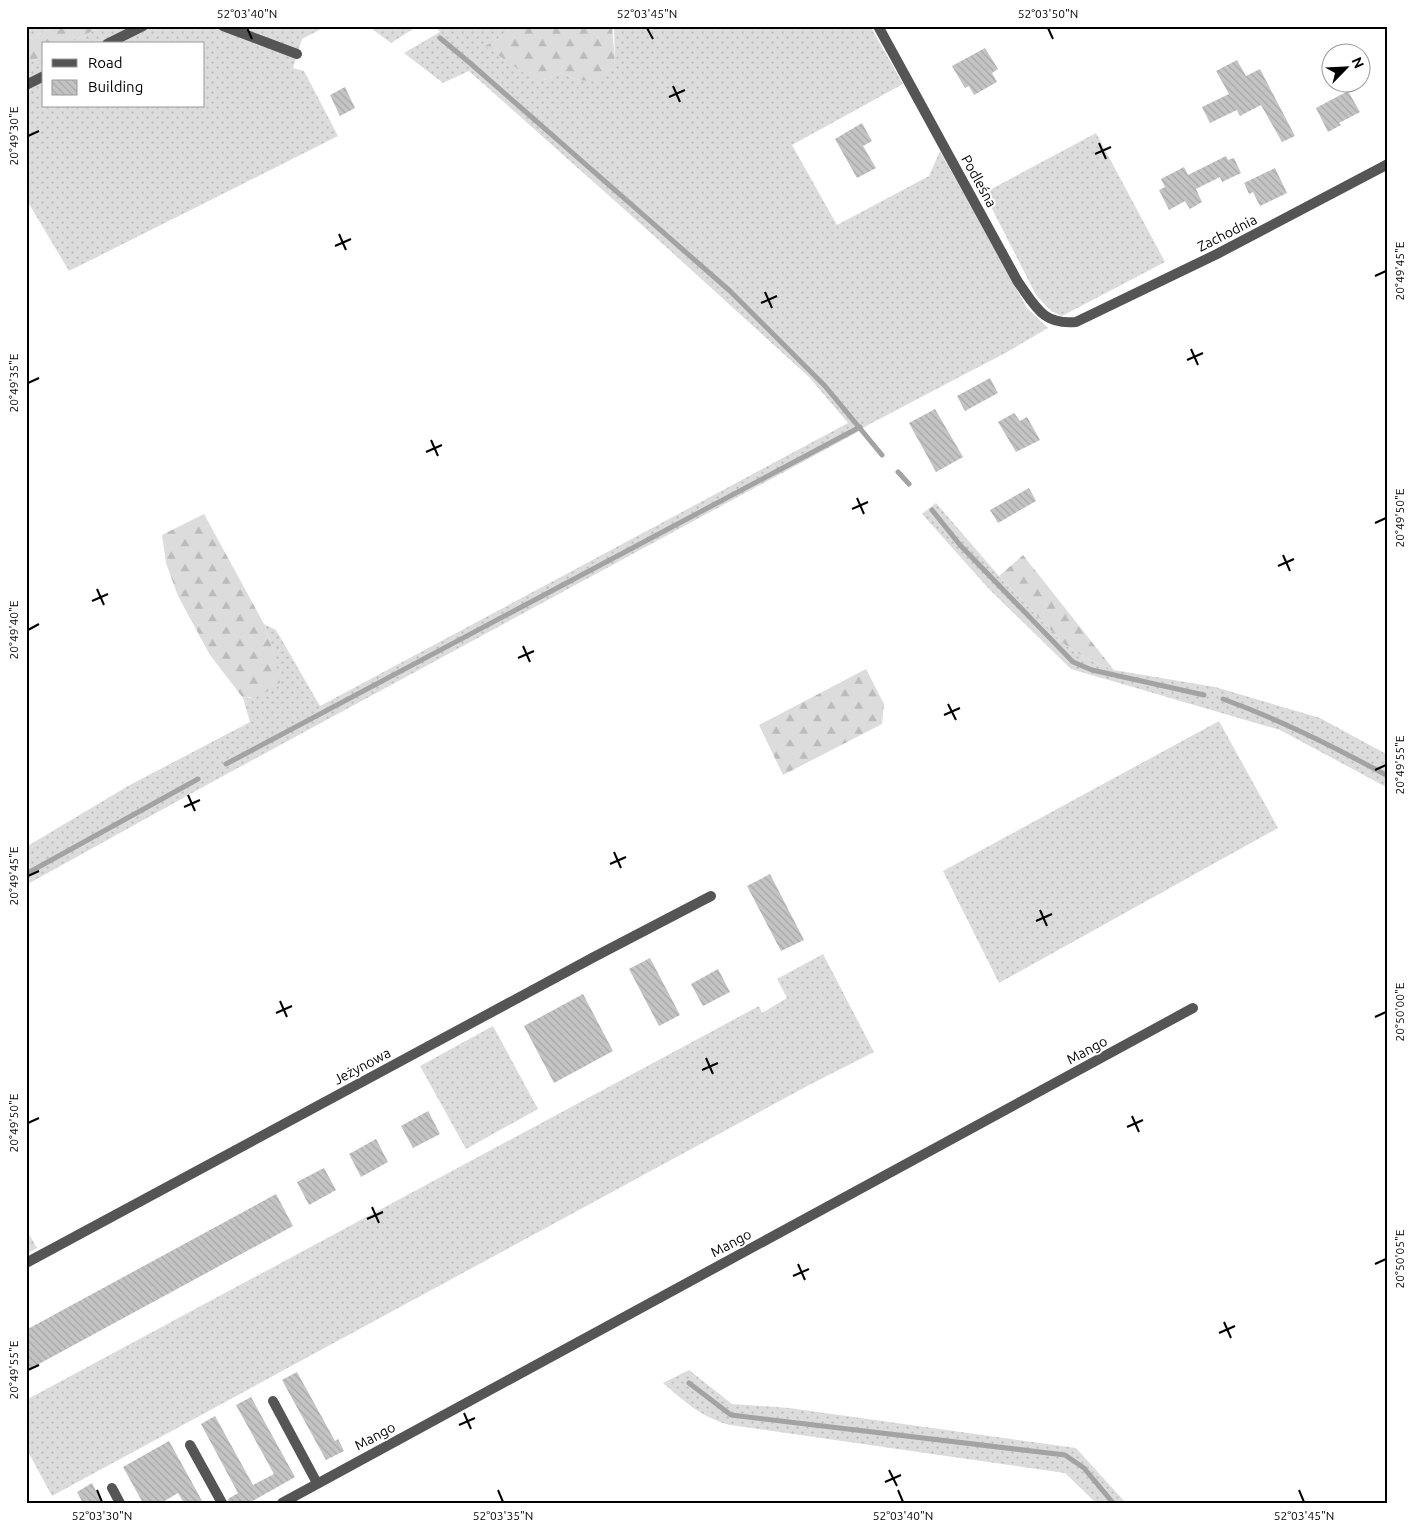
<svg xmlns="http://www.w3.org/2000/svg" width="1414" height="1529" viewBox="0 0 1414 1529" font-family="Ubuntu,sans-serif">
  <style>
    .grass { fill: url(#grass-dots) }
    .forest { fill: url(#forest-firs) }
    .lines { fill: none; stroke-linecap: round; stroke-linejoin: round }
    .stream { stroke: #a3a3a3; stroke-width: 5 }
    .building { fill: url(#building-back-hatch) }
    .service { stroke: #555; stroke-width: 10 }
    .minor { stroke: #555; stroke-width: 10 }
    .ticks { fill: none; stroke: #000; stroke-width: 2 }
    .labels { text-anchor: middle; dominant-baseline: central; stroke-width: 4; stroke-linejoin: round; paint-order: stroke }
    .street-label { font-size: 14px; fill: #000; stroke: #fff }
    .neatline { fill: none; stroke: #000; stroke-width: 2 }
    .ticks-label { font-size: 12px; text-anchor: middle; fill: #000 }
  </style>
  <defs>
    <pattern id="grass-dots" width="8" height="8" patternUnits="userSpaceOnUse" patternTransform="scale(1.25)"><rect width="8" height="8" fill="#dcdcdc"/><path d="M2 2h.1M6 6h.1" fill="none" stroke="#bbb" stroke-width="1.8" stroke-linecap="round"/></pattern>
    <pattern id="forest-firs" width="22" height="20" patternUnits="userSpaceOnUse" patternTransform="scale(1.25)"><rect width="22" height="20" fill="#dcdcdc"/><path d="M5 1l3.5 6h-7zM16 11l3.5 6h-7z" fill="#bbb"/></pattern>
    <pattern id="building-back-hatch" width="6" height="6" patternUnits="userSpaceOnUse" patternTransform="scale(1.25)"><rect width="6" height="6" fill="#c4c4c4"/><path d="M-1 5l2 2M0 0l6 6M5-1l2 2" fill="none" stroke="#a7a7a7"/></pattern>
  </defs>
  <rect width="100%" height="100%" fill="#fff"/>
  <path class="grass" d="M 26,26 L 56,26 L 26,40 Z
    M 102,26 L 327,26 L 302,39 L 293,68 L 304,71 L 338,136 L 69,271 L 26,199 L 26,64 L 44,56 L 44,106 L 204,106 L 204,44 L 68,44 Z
    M 368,26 L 410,26 L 413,29 L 391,43 Z
    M 435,26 L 513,26 L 500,38 L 486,46 L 544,80 L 560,73 L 579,80 L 615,61 L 614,28 L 618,26 L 870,26 L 903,84 L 792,145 L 837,225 L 929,176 L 940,151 L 1027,308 L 1048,328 L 1009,351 L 868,425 L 856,433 L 212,782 L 26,885 L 26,847 L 128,786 L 250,722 L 243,698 L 251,698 L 274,652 L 264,624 L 276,630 L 320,706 L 848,423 L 809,377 L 653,235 L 469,71 L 443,83 L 404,53 L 440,32 Z
    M 1096,133 L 1165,262 L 1062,316 L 1051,311 L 1036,295 L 984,193 Z
    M 936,503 L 999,576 L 1064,644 L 1085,658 L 1114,670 L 1215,687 L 1320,718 L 1388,755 L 1388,788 L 1280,730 L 1071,669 L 989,589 L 922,514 Z
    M 1219,721 L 1278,828 L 999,983 L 943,871 Z
    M 823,954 L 874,1052 L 811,1084 L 52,1496 L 26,1448 L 26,1400 L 759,1006 L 762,1013 L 787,998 L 777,979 Z
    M 493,1026 L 538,1109 L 466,1149 L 420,1066 Z
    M 26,1229 L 37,1248 L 26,1254 Z
    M 689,1370 L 732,1404 L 789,1408 L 1076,1448 L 1126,1503 L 1096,1503 L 1065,1473 L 730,1425 C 701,1417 685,1402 663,1383 Z"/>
  <path class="forest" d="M 56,26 L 102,26 L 68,44 L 44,44 L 44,56 L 26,64 L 26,40 Z
    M 513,26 L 612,26 L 615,61 L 601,82 L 579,80 L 560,73 L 544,80 L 530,77 L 485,46 L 500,38 Z
    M 204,514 L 264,624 L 274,652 L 280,683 C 267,692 259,698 243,698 L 210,655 L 178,596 L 166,563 L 162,535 Z
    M 1023,555 L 1114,670 L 1085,658 L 1064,644 L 999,576 Z
    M 866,669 L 884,704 L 882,724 L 783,775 L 759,725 Z"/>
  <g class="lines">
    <path class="stream" d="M 440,38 L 470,63 L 730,291 L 825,386 L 882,455
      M 898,472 L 909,484
      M 932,510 L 960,545 L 1073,662 L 1092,670 L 1204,695
      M 1223,699 C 1281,720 1334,747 1388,776
      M 226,764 L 860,427
      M 26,874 L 198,779
      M 689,1383 L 731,1415 L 1065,1455 L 1084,1468 L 1113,1503"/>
  </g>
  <path class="building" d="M 985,48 L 998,69 L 992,73 L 997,82 L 974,95 L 969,86 L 965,88 L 952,66 Z
    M 1237,60 L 1246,76 L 1260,69 L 1295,136 L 1282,142 L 1261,105 L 1240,116 L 1237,110 L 1210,123 L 1202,107 L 1229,94 L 1216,71 Z
    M 345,87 L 355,108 L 340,116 L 330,95 Z
    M 1348,91 L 1360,112 L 1339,123 L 1341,125 L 1328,132 L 1316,108 Z
    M 862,123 L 872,141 L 863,146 L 876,168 L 857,178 L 835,139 Z
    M 1226,156 L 1228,160 L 1234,158 L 1241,173 L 1222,182 L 1220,177 L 1196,189 L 1202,202 L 1190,209 L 1185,201 L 1169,210 L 1159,190 L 1165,187 L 1161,179 L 1184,167 L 1188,175 Z
    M 1275,168 L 1287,193 L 1260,206 L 1253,192 L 1249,194 L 1244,183 Z
    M 990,378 L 998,393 L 965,411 L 957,396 Z
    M 935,409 L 963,457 L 936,472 L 909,423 Z
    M 1014,413 L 1020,421 L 1027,417 L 1040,440 L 1016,452 L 998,422 Z
    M 1029,488 L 1036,501 L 998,523 L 990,510 Z
    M 770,874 L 804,940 L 781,951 L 747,886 Z
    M 650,958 L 680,1015 L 659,1026 L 629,969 Z
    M 718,969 L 730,992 L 703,1006 L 691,984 Z
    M 583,994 L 613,1051 L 554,1083 L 524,1026 Z
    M 428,1111 L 440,1134 L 413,1148 L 401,1126 Z
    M 376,1139 L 388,1162 L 361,1177 L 349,1154 Z
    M 324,1168 L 336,1190 L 309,1205 L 297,1182 Z
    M 276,1194 L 293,1226 L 26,1371 L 26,1330 Z
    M 297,1372 L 335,1441 L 338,1439 L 344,1451 L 326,1460 L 282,1380 Z
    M 251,1397 L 295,1477 L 249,1503 L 229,1503 L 228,1499 L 238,1493 L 201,1424 L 215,1416 L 253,1485 L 274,1474 L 236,1405 Z
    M 169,1441 L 195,1488 L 203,1503 L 184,1503 L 178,1493 L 161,1503 L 143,1503 L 123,1467 Z
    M 92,1483 L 102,1503 L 83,1503 L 77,1492 Z"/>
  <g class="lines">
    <path class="service" d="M 223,26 L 297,54
      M 107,44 L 143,26
      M 26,85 L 44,76
      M 273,1401 L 317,1483
      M 190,1445 L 222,1503
      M 112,1488 L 120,1503"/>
    <path class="minor" d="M 878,26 L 1018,282 C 1036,307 1043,325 1076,322 L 1217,254 L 1388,164
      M 26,1263 L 594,957 L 711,896
      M 282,1503 L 1193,1008"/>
  </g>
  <path class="ticks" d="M 247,28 L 252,39M 647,28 L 653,39M 1048,28 L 1053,39M 673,86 L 680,102M 669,97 L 685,90M 28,136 L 39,131M 1099,143 L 1106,159M 1095,154 L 1111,147M 339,234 L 346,250M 335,246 L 351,239M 1375,276 L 1386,271M 765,292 L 772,308M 761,303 L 777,296M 1191,349 L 1198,365M 1187,360 L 1203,353M 28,383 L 39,378M 431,440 L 438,456M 426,452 L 442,445M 857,498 L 864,514M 852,509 L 868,502M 1375,523 L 1386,518M 1283,555 L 1290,571M 1278,566 L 1294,559M 97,589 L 104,605M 92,601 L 108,594M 28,630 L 39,624M 523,646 L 530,662M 518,658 L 534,651M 948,704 L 956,720M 944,715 L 960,708M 1375,770 L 1386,765M 188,795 L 195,811M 184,807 L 200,800M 614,852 L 621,868M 610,864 L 626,857M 28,876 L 39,871M 1040,910 L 1047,926M 1036,921 L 1052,914M 280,1001 L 287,1017M 276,1013 L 292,1006M 1375,1017 L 1386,1012M 706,1058 L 713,1074M 702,1070 L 718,1063M 1132,1116 L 1139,1132M 28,1123 L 39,1118M 1127,1127 L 1143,1120M 372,1207 L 379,1223M 367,1219 L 383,1212M 798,1264 L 805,1280M 1375,1264 L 1386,1259M 793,1276 L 809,1269M 1224,1322 L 1231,1338M 1219,1333 L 1235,1326M 28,1370 L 39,1365M 464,1413 L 471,1429M 459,1425 L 475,1418M 889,1470 L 897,1486M 885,1482 L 901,1475M 97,1490 L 102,1502M 498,1490 L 503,1502M 898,1490 L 903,1502M 1299,1490 L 1304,1502"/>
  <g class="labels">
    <g class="street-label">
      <text transform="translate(979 181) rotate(61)">Podleśna</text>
      <text transform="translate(1227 233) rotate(-27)">Zachodnia</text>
      <text transform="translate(1087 1050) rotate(-28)">Mango</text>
      <text transform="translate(362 1066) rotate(-28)">Jeżynowa</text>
      <text transform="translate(731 1243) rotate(-28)">Mango</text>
      <text transform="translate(375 1436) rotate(-28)">Mango</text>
    </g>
  </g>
  <rect width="1414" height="1529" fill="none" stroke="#ffffff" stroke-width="55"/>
  <rect x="42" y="42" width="162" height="65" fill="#ffffff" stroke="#999999"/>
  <rect x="52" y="59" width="25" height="8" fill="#555555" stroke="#999999"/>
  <text x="88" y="68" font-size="15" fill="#000000">Road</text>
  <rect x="52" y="80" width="25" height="15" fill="url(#building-back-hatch)" stroke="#999999"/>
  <text x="88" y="92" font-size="15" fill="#000000">Building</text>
  <g transform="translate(1346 68) rotate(66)"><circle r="24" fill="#ffffff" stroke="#999999"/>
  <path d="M0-4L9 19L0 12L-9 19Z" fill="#000000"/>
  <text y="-8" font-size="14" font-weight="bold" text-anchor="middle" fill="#000000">N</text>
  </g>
  <rect x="28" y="28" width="1358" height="1474" class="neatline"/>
  <g class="ticks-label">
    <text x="247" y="18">52°03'40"N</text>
    <text x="647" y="18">52°03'45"N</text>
    <text x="1048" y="18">52°03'50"N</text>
    <text transform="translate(14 136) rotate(-90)" y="4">20°49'30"E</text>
    <text transform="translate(1400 271) rotate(-90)" y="4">20°49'45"E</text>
    <text transform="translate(14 383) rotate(-90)" y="4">20°49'35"E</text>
    <text transform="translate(1400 518) rotate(-90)" y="4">20°49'50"E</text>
    <text transform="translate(14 630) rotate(-90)" y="4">20°49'40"E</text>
    <text transform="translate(1400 765) rotate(-90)" y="4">20°49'55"E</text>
    <text transform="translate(14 876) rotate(-90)" y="4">20°49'45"E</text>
    <text transform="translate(1400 1012) rotate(-90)" y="4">20°50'00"E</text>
    <text transform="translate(14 1123) rotate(-90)" y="4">20°49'50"E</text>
    <text transform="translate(1400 1259) rotate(-90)" y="4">20°50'05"E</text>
    <text transform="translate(14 1370) rotate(-90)" y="4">20°49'55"E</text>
    <text x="102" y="1520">52°03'30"N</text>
    <text x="503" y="1520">52°03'35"N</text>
    <text x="903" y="1520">52°03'40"N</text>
    <text x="1304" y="1520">52°03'45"N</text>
  </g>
</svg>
